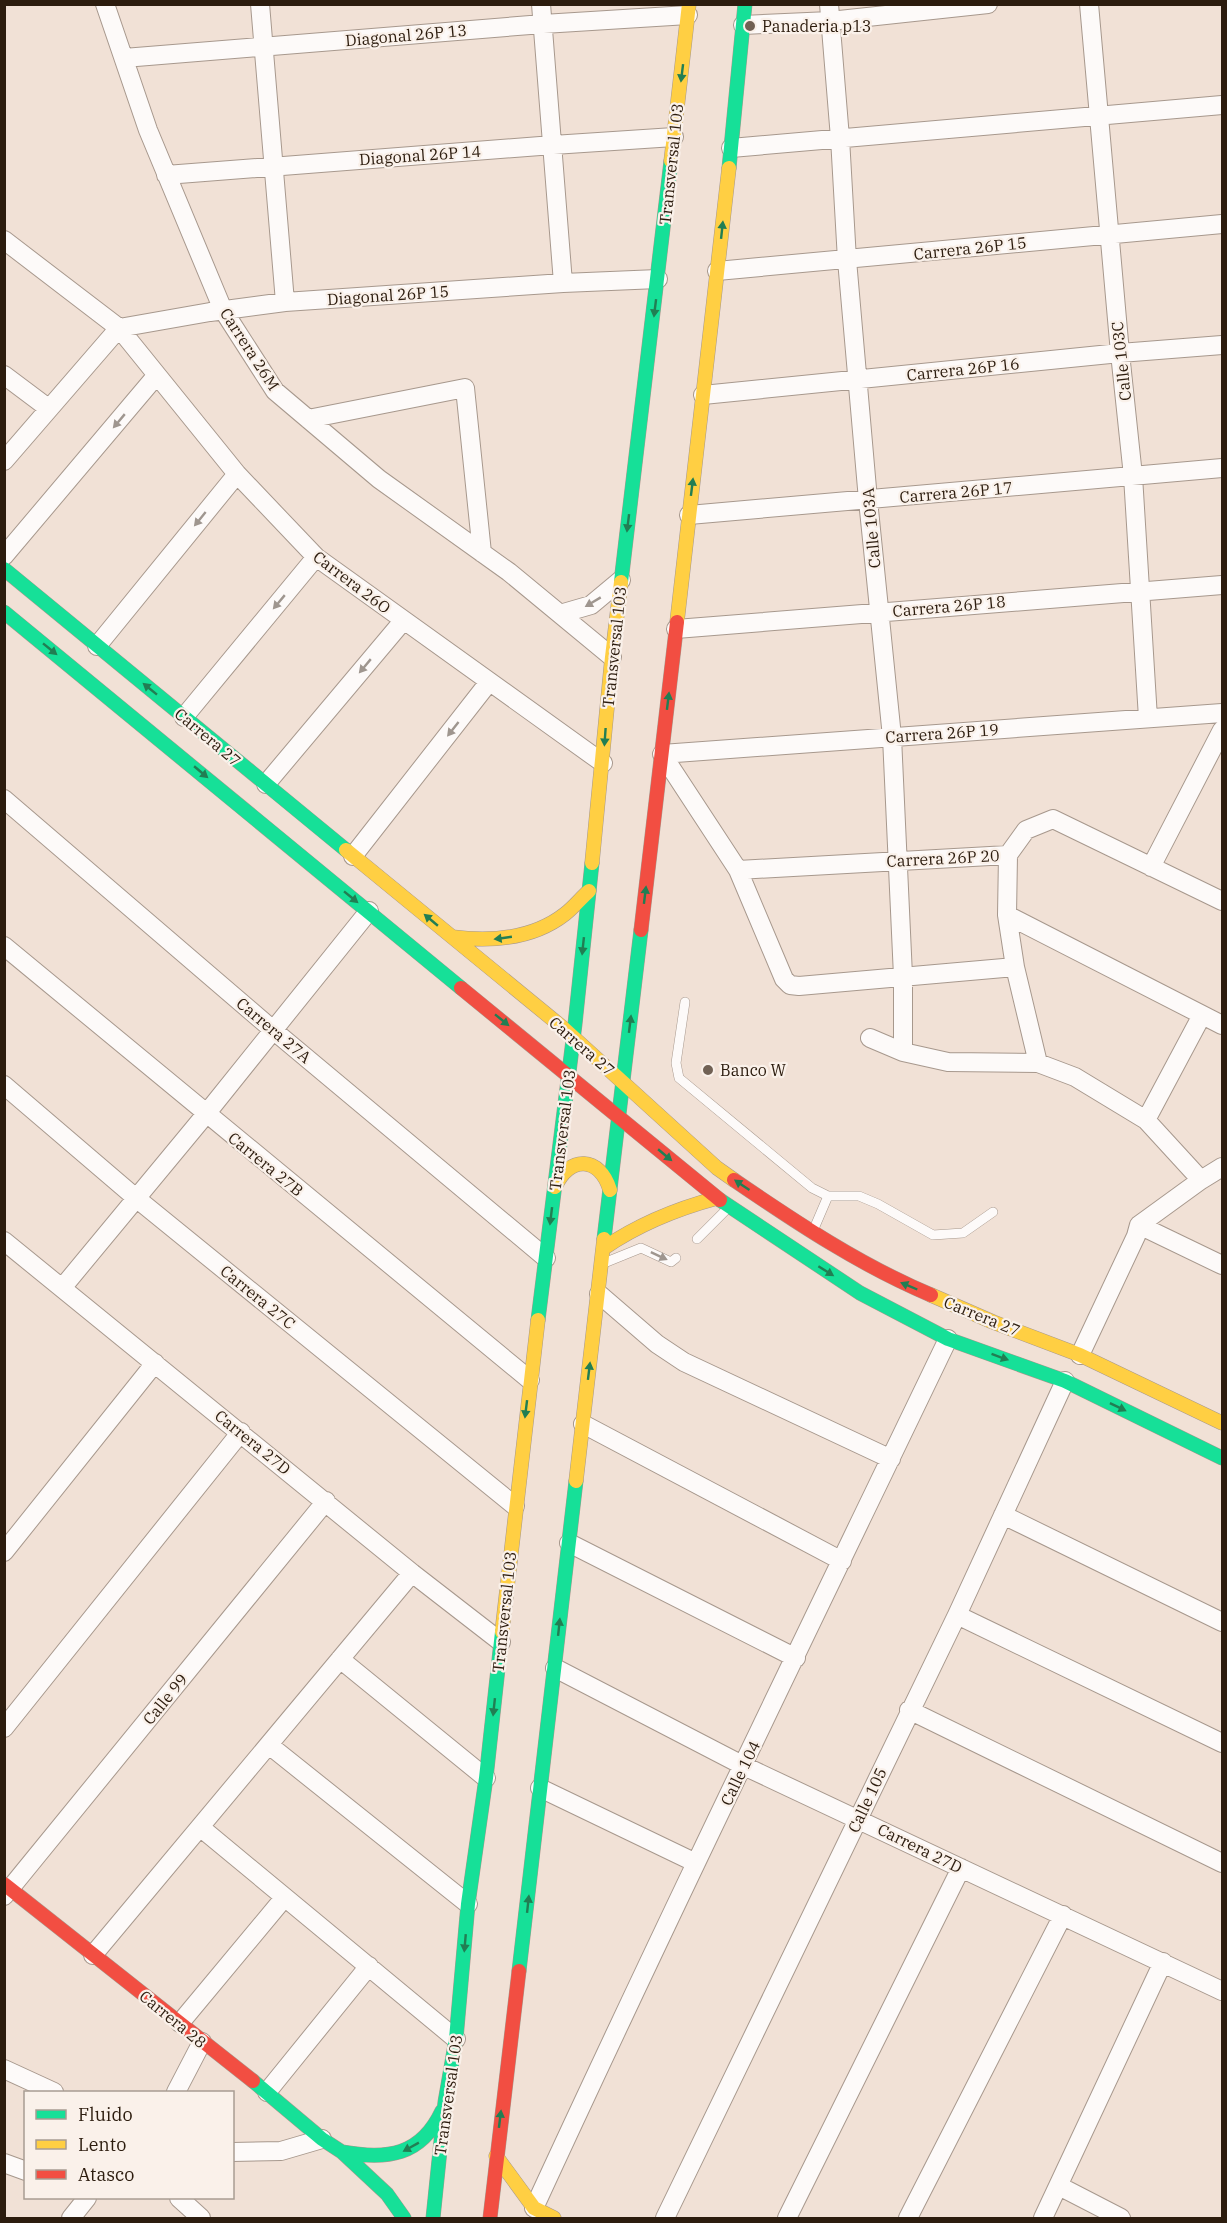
<svg xmlns="http://www.w3.org/2000/svg" width="1227" height="2223" viewBox="0 0 1227 2223" font-family="'IBM Plex Serif',serif">
  <style>
    .lines { fill: none; stroke-linecap: round; stroke-linejoin: round }
    .lane-casing { stroke: #a7988d; stroke-width: 10 }
    .street-casing { stroke: #a7988d; stroke-width: 20 }
    .fast-casing { stroke: #a7988d; stroke-width: 15 }
    .slow-casing { stroke: #a7988d; stroke-width: 15 }
    .jam-casing { stroke: #a7988d; stroke-width: 15 }
    .lane { stroke: #fdfaf9; stroke-width: 9 }
    .street { stroke: #fdfaf9; stroke-width: 18 }
    .fast { stroke: #16e098; stroke-width: 14 }
    .slow { stroke: #ffcf43; stroke-width: 14 }
    .jam { stroke: #f24e42; stroke-width: 14 }
    .oneway { fill: #217e53 }
    .oneway2 { fill: #9f968f }
    .poi-dot { fill: #716154; stroke: #faf1ea; stroke-width: 2 }
    .labels { text-anchor: middle; dominant-baseline: central; stroke-width: 4.5; stroke-linejoin: round; paint-order: stroke }
    .poi-label { font-size: 16px; fill: #2c1c0e; stroke: #faf1ea; text-anchor: start }
    .street-label { font-size: 16px; fill: #2c1c0e; stroke: #faf1ea }
  </style>
  <rect width="100%" height="100%" fill="#f1e1d6"/>
  <g class="lines">
    <g class="lane-casing">
      <path id="lane" d="M 685,1002 L 676,1063 L 679,1078 L 812,1188 L 828,1196 L 813,1231
        M 828,1196 L 859,1196 L 878,1204 L 933,1235 L 963,1233 L 993,1212
        M 697,1239 L 727,1209
        M 604,1263 L 641,1248 L 671,1262 L 676,1258"/>
    </g>
    <g class="street-casing">
      <path id="street" d="M 105,4 L 148,130 L 223,310 L 275,391 L 379,479 L 509,572 L 612,657
        M 260,4 L 285,302
        M 541,4 L 563,283
        M 829,4 L 840,138 L 847,260 L 868,500 L 892,737 L 903,976 L 903,1052
        M 1089,4 L 1120,353 L 1133,476 L 1148,718
        M 743,25 L 830,21 L 988,4
        M 124,58 L 543,24 L 688,15
        M 731,148 L 1222,105
        M 166,175 L 553,145 L 674,137
        M 4,240 L 119,328 L 237,474 L 316,557 L 603,763
        M 717,271 L 1222,224
        M 119,328 L 210,312 L 285,302 L 563,283 L 658,279
        M 4,375 L 48,408
        M 703,395 L 1120,353 L 1222,345
        M 308,419 L 465,388 L 482,553
        M 4,461 L 119,328
        M 689,515 L 1222,468
        M 4,556 L 156,376
        M 560,614 L 591,605 L 621,580
        M 676,629 L 1222,585
        M 97,646 L 237,474
        M 184,717 L 316,557
        M 266,784 L 403,621
        M 4,799 L 273,1030 L 546,1258
        M 1008,855 L 1026,830 L 1053,819 L 1222,901
        M 1008,855 L 1007,915 L 1015,967 L 1038,1063
        M 353,856 L 489,682
        M 1151,867 L 1222,730
        M 738,870 L 1008,855
        M 1007,915 L 1222,1025
        M 4,946 L 530,1380
        M 1015,967 L 799,986 L 790,985 L 784,979 L 738,870 L 662,754 L 1222,713
        M 870,1038 L 903,1052 L 948,1062 L 1038,1063 L 1075,1077 L 1146,1120 L 1201,1180
        M 4,1085 L 136,1198 L 515,1506
        M 1146,1120 L 1202,1015
        M 1139,1225 L 1222,1265
        M 4,1241 L 412,1573 L 501,1642
        M 62,1288 L 206,1114 L 369,911
        M 599,1294 L 657,1344 L 684,1362 L 891,1459
        M 1080,1355 L 1136,1236 L 1139,1225 L 1201,1180 L 1222,1167
        M 583,1424 L 842,1561
        M 1003,1515 L 1222,1622
        M 569,1543 L 796,1658
        M 4,1552 L 155,1363
        M 957,1615 L 1222,1743
        M 340,1659 L 486,1778
        M 555,1668 L 744,1766 L 1222,1991
        M 909,1710 L 1222,1863
        M 4,1728 L 241,1432
        M 269,1745 L 468,1904
        M 540,1788 L 696,1863
        M 200,1827 L 456,2039
        M 4,1896 L 326,1501
        M 93,1955 L 412,1573
        M 180,2023 L 284,1898
        M 4,2069 L 54,2092
        M 176,2092 L 202,2042
        M 267,2092 L 369,1966
        M 232,2152 L 281,2151 L 322,2139
        M 4,2163 L 26,2171
        M 1059,2186 L 1121,2218
        M 179,2198 L 201,2218
        M 534,2208 C 668,1917 809,1628 948,1339
        M 71,2218 L 87,2198
        M 665,2218 L 957,1615 L 1065,1381
        M 787,2218 L 961,1868
        M 908,2218 L 1063,1915
        M 1043,2218 L 1163,1962"/>
    </g>
    <g class="fast-casing">
      <path id="fast" d="M 729,168 L 745,4
        M 4,569 L 346,850
        M 621,582 L 671,161
        M 4,612 L 461,988
        M 720,1200 L 860,1293 L 948,1339 L 1065,1381 L 1222,1458
        M 604,1239 L 641,930
        M 538,1320 L 575,1024 L 592,863
        M 519,1971 L 576,1481
        M 253,2081 L 322,2139 L 342,2152 L 387,2194 L 404,2218
        M 342,2152 C 387,2160 421,2156 442,2111
        M 433,2218 L 445,2102 L 456,2039 L 468,1904 L 486,1778 L 502,1632"/>
    </g>
    <g class="slow-casing">
      <path id="slow" d="M 671,161 L 689,4
        M 677,622 L 729,168
        M 346,850 L 562,1027 L 717,1168 L 734,1180
        M 592,863 L 612,657 L 621,582
        M 452,937 C 491,942 533,939 565,914 C 574,907 581,898 589,891
        M 555,1187 C 569,1155 600,1156 610,1190
        M 604,1248 C 639,1224 676,1209 717,1198
        M 931,1295 L 993,1322 L 1080,1355 L 1222,1423
        M 576,1481 L 604,1239
        M 502,1632 L 538,1320
        M 496,2156 L 534,2208 L 554,2218"/>
    </g>
    <g class="jam-casing">
      <path id="jam" d="M 641,930 L 677,622
        M 461,988 L 720,1200
        M 734,1180 C 797,1223 860,1265 931,1295
        M 4,1884 L 253,2081
        M 490,2218 L 519,1971"/>
    </g>
    <use href="#lane" class="lane"/>
    <use href="#street" class="street"/>
    <use href="#fast" class="fast"/>
    <use href="#slow" class="slow"/>
    <use href="#jam" class="jam"/>
  </g>
  <defs><path id="oneway-solid" d="M-6-.8H1V-3.2L6.5 0L1 3.2V.8H-6Z" transform="scale(1.5)"/></defs>
  <g class="oneway">
    <use href="#oneway-solid" transform="translate(682 73) rotate(97)"/>
    <use href="#oneway-solid" transform="translate(722 230) rotate(-84)"/>
    <use href="#oneway-solid" transform="translate(655 308) rotate(97)"/>
    <use href="#oneway-solid" transform="translate(692 487) rotate(-83)"/>
    <use href="#oneway-solid" transform="translate(628 523) rotate(97)"/>
    <use href="#oneway-solid" transform="translate(50 649) rotate(39)"/>
    <use href="#oneway-solid" transform="translate(150 689) rotate(-141)"/>
    <use href="#oneway-solid" transform="translate(668 701) rotate(-83)"/>
    <use href="#oneway-solid" transform="translate(605 737) rotate(94)"/>
    <use href="#oneway-solid" transform="translate(201 772) rotate(40)"/>
    <use href="#oneway-solid" transform="translate(645 895) rotate(-83)"/>
    <use href="#oneway-solid" transform="translate(351 897) rotate(39)"/>
    <use href="#oneway-solid" transform="translate(431 920) rotate(-140)"/>
    <use href="#oneway-solid" transform="translate(503 938) rotate(172)"/>
    <use href="#oneway-solid" transform="translate(583 946) rotate(96)"/>
    <use href="#oneway-solid" transform="translate(502 1020) rotate(39)"/>
    <use href="#oneway-solid" transform="translate(630 1024) rotate(-83)"/>
    <use href="#oneway-solid" transform="translate(665 1155) rotate(40)"/>
    <use href="#oneway-solid" transform="translate(742 1185) rotate(-146)"/>
    <use href="#oneway-solid" transform="translate(551 1216) rotate(97)"/>
    <use href="#oneway-solid" transform="translate(826 1271) rotate(32)"/>
    <use href="#oneway-solid" transform="translate(909 1286) rotate(-157)"/>
    <use href="#oneway-solid" transform="translate(1000 1357) rotate(20)"/>
    <use href="#oneway-solid" transform="translate(589 1371) rotate(-83)"/>
    <use href="#oneway-solid" transform="translate(1118 1407) rotate(26)"/>
    <use href="#oneway-solid" transform="translate(526 1409) rotate(97)"/>
    <use href="#oneway-solid" transform="translate(559 1627) rotate(-84)"/>
    <use href="#oneway-solid" transform="translate(494 1707) rotate(96)"/>
    <use href="#oneway-solid" transform="translate(528 1904) rotate(-84)"/>
    <use href="#oneway-solid" transform="translate(465 1943) rotate(95)"/>
    <use href="#oneway-solid" transform="translate(500 2119) rotate(-83)"/>
    <use href="#oneway-solid" transform="translate(411 2147) rotate(151)"/>
  </g>
  <g class="oneway2">
    <use href="#oneway-solid" transform="translate(119 421) rotate(130)"/>
    <use href="#oneway-solid" transform="translate(200 519) rotate(129)"/>
    <use href="#oneway-solid" transform="translate(279 602) rotate(130)"/>
    <use href="#oneway-solid" transform="translate(593 602) rotate(149)"/>
    <use href="#oneway-solid" transform="translate(365 666) rotate(130)"/>
    <use href="#oneway-solid" transform="translate(453 729) rotate(128)"/>
    <use href="#oneway-solid" transform="translate(659 1256) rotate(25)"/>
  </g>
  <g class="poi-dot">
    <circle cx="750" cy="26" r="6"/>
    <circle cx="708" cy="1070" r="6"/>
  </g>
  <g class="labels">
    <g class="poi-label">
      <text x="762" y="26">Panaderia p13</text>
      <text x="720" y="1070">Banco W</text>
    </g>
    <g class="street-label">
      <text transform="translate(406 35) rotate(-5)">Diagonal 26P 13</text>
      <text transform="translate(420 155) rotate(-4)">Diagonal 26P 14</text>
      <text transform="translate(671 164) rotate(-84)">Transversal 103</text>
      <text transform="translate(970 248) rotate(-6)">Carrera 26P 15</text>
      <text transform="translate(388 295) rotate(-4)">Diagonal 26P 15</text>
      <text transform="translate(250 349) rotate(57)">Carrera 26M</text>
      <text transform="translate(1121 361) rotate(-96)">Calle 103C</text>
      <text transform="translate(963 369) rotate(-6)">Carrera 26P 16</text>
      <text transform="translate(956 492) rotate(-5)">Carrera 26P 17</text>
      <text transform="translate(871 528) rotate(-95)">Calle 103A</text>
      <text transform="translate(352 582) rotate(37)">Carrera 26O</text>
      <text transform="translate(949 606) rotate(-5)">Carrera 26P 18</text>
      <text transform="translate(614 647) rotate(-84)">Transversal 103</text>
      <text transform="translate(942 733) rotate(-4)">Carrera 26P 19</text>
      <text transform="translate(208 737) rotate(40)">Carrera 27</text>
      <text transform="translate(943 858) rotate(-3)">Carrera 26P 20</text>
      <text transform="translate(274 1030) rotate(40)">Carrera 27A</text>
      <text transform="translate(582 1046) rotate(41)">Carrera 27</text>
      <text transform="translate(562 1130) rotate(-83)">Transversal 103</text>
      <text transform="translate(266 1164) rotate(39)">Carrera 27B</text>
      <text transform="translate(258 1297) rotate(39)">Carrera 27C</text>
      <text transform="translate(982 1316) rotate(22)">Carrera 27</text>
      <text transform="translate(253 1442) rotate(39)">Carrera 27D</text>
      <text transform="translate(504 1612) rotate(-84)">Transversal 103</text>
      <text transform="translate(165 1699) rotate(-51)">Calle 99</text>
      <text transform="translate(740 1773) rotate(-64)">Calle 104</text>
      <text transform="translate(867 1800) rotate(-65)">Calle 105</text>
      <text transform="translate(920 1848) rotate(26)">Carrera 27D</text>
      <text transform="translate(173 2019) rotate(39)">Carrera 28</text>
      <text transform="translate(448 2095) rotate(-82)">Transversal 103</text>
    </g>
  </g>
  <rect width="1227" height="2223" fill="none" stroke="#2c1c0e" stroke-width="12"/>
  <rect x="24" y="2091" width="210" height="108" fill="#faf1ea" stroke="#a89c92" stroke-width="1.5"/>
  <rect x="36" y="2110" width="30" height="9" fill="#16e098" stroke="#a89c92" stroke-width="1.5"/>
  <text x="78" y="2121" font-size="18" fill="#2c1c0e">Fluido</text>
  <rect x="36" y="2140" width="30" height="9" fill="#ffcf43" stroke="#a89c92" stroke-width="1.5"/>
  <text x="78" y="2151" font-size="18" fill="#2c1c0e">Lento</text>
  <rect x="36" y="2170" width="30" height="9" fill="#f24e42" stroke="#a89c92" stroke-width="1.5"/>
  <text x="78" y="2181" font-size="18" fill="#2c1c0e">Atasco</text>
</svg>
